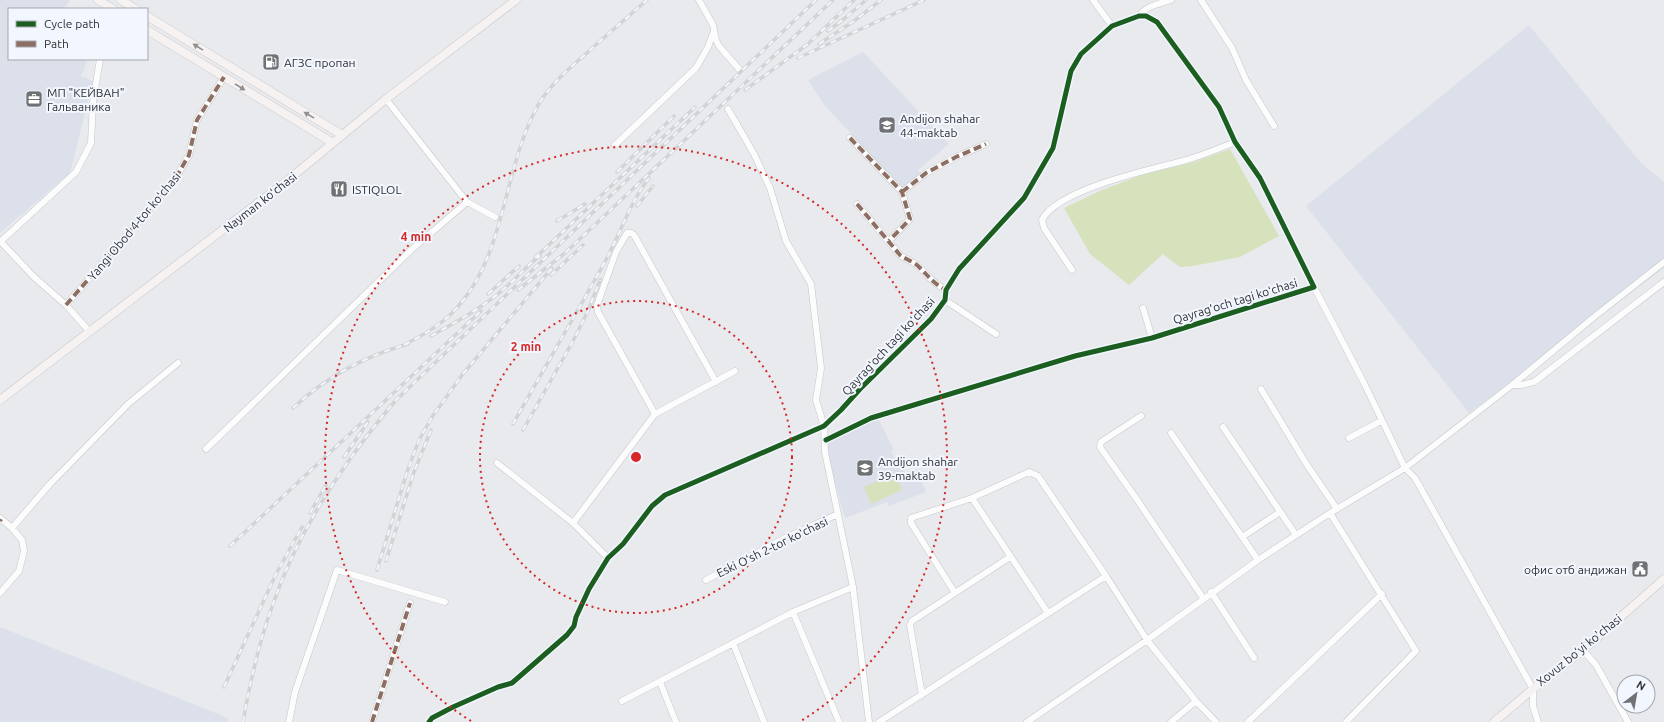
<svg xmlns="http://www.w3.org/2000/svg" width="1664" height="722" viewBox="0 0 1664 722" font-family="Ubuntu,sans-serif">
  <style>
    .built { fill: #dbe0ea }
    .green { fill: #d6e2bc }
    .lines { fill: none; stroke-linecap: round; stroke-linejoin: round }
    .minor-casing { stroke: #c5c7c9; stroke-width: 7 }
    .secondary-casing { stroke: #c5c7c9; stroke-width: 9 }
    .minor { stroke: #fcfcfc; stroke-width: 6 }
    .secondary { stroke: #f6f2f1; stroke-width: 8 }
    .rail-casing { stroke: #d2d3d4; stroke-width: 3.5 }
    .rail { stroke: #f2f6fe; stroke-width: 2; stroke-dasharray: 6; stroke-linecap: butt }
    .quiet { stroke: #8d6e63; stroke-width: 4; stroke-dasharray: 8 4; stroke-linecap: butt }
    .cycleway-casing { stroke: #f2f6fe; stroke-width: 8 }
    .cycleway { stroke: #1b5e20; stroke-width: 5 }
    .oneway { fill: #929192 }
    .ring { fill: none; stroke: #d62828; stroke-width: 2; stroke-dasharray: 2 4 }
    .labels { text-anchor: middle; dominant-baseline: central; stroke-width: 4; stroke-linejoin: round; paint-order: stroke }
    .poi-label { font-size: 12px; fill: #2f3033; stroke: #f2f6fe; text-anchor: start }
    .street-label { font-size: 12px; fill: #2f3033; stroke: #f2f6fe }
    .centre { fill: #d62828; stroke: #f2f6fe; stroke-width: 2 }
    .ring-label { font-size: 12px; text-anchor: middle; font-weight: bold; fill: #d62828; stroke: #f2f6fe; stroke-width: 4; stroke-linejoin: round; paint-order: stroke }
  </style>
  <rect width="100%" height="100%" fill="#e8eaed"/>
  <path class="built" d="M 0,0 L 70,0 L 64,9 L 9,9 L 9,59 L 83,59 L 87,62 L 81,76 L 93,81 L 70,173 L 0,233 Z
    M 1529,25 L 1641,163 L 1664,182 L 1664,268 L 1469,413 L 1306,206 Z
    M 863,52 L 949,144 L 918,170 L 920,174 L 902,188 L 825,106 L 808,80 Z
    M 878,418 L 894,450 L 891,451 L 899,468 L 902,467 L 905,473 L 916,469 L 926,492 L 889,506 L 887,502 L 845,518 L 827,455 L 829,454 L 827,443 Z
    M 0,627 L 228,718 L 227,722 L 0,722 Z"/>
  <path class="green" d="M 1230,149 L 1279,236 L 1240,257 L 1193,266 L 1180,267 L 1163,254 L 1129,285 L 1090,254 L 1064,208 L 1102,190 L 1142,175 L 1194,162 Z
    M 895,473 L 902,490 L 871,504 L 864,487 Z"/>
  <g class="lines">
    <g class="minor-casing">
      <path id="minor" d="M 699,0 L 713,25 L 716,40 L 719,46 L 739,69
        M 1093,0 L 1112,26
        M 1201,0 L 1232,48 L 1246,80 L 1274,126
        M 1139,16 C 1147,5 1159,4 1171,0
        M 728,109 L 754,154 L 770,188 L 786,241 L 811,284 L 821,368 L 816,400 L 824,426 L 825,452 L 853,587 L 869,722
        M 850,138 L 902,192 L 910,219 L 889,241
        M 615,145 L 696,68 L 708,47 L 714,31
        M 902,192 L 926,173 L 956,157 L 986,144
        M 467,202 L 495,217
        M 857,204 L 900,255 C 905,259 912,261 917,265 C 928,275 932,283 946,290
        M 0,242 L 76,172 L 91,143 L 93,102 L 100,59
        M 1,242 L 34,277 L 66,305 L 90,332
        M 1072,270 L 1044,228 L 1042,220 C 1056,190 1151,169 1183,161 C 1201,156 1218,149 1235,142
        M 1314,287 L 1364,383 L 1405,468 L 1415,478 L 1533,689 L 1533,706 L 1538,722
        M 945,300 L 996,334
        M 66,305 L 174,181 L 189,155 L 197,120 L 224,77
        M 1143,308 L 1152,338
        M 1512,385 L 1521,385 L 1534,382 L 1664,282
        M 1261,389 L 1307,465 L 1337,509
        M 655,414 L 598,312 L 597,305 L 616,252 L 627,233 L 631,233 L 634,235 L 716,382
        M 1141,416 L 1101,442 L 1100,447 L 1138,501 L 1203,598
        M 1223,427 L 1296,535
        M 1171,433 L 1258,560
        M 1349,438 L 1381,421
        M 206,449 L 411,250 L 467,202 L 386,99
        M 497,463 L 573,523 L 608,558
        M 972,498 L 1048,613
        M 1330,513 L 1416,651 L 1346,722
        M 0,518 L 12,528 L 22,540 L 24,551 L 19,571 L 0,593
        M 573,523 L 655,414 L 735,371
        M 12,528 L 49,485 L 128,404 L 178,363
        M 1242,537 L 1280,512
        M 706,580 L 785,538 L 838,514
        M 1211,592 L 1254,658
        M 955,593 L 911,523 L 911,518 L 972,498 L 1029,472 L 1038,476 L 1106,576
        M 793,612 L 839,722
        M 733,643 L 764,722
        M 1583,650 L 1596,665 L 1628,722
        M 660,682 L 676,722
        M 922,695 L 910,625 L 912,621 L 1010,557
        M 622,701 L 793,612 L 853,587
        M 289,722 L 295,692 L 337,570 L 445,602
        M 372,722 L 410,603
        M 429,722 L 432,718 L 453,707 L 498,687 L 512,683 L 567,635 L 574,626 L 576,617 L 589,589 L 608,558 L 623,544 L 652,506 L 665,495 L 824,426 L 841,410 L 860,389 L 931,319 L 945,300 L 946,290 L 959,269 L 1024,198 L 1053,148 L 1071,71 L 1081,54 L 1112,26 L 1139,16 L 1146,16 L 1157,22 L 1219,107 L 1235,142 L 1260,178 L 1314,287 L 1152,338 L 1075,356 L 871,418 L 826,440
        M 879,722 L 1106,576 L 1147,640 L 1196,701 L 1216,722
        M 1027,722 L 1147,640 L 1258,560 L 1330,513 L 1405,468 L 1512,385 L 1594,317 L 1664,262
        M 1171,722 L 1196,701
        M 1248,722 L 1382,594"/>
    </g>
    <g class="secondary-casing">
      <path id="secondary" d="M 98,0 L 113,9
        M 121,0 L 136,9
        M 147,16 L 342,135
        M 147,30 L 333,143
        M 0,400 L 288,180 L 386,99 L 516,0
        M 1494,722 L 1533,689 L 1583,650 L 1664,579"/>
    </g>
    <use href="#minor" class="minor"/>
    <use href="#secondary" class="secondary"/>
    <g class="rail-casing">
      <path id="rail" d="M 828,31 L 844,19 L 866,0
        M 819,44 L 854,21 L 881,0
        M 798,58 L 924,0
        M 745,90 L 808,44 L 854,0
        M 617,172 L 674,116
        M 637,206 L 653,186
        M 557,221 L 585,204
        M 535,258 L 695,107
        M 551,275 L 583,245
        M 518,290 L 565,253 L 833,0
        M 488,294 L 519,266
        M 431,336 C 456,322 484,307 506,287 C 518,277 527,265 540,256
        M 404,345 C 421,336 438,327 452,313 C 505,260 502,177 534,113 C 546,87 569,69 590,50 C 609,33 628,17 647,0
        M 293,408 C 326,377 365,356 408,344
        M 513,424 C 544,368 577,313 608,256 C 621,231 631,201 649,178
        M 523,430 L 573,341 L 588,311 L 600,280
        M 344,457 L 368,422
        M 310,513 L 326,485
        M 230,546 L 481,311
        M 386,561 L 414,472 L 431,430
        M 377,570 L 407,472 L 419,440 L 432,417 L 462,375 L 552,268
        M 224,687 L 276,574 L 302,527
        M 243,722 C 250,682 259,642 273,604 C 299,529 345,460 396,400 L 816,0"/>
    </g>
    <use href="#rail" class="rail"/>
    <path class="quiet" d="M 850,138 L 902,192 L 910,219 L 889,241
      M 902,192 L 926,173 L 956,157 L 986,144
      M 857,204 L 900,255 C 905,259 912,261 917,265 C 928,275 932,283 946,290
      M 66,305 L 174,181 L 189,155 L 197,120 L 224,77
      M 0,521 L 1,519
      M 372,722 L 410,603"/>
    <g class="cycleway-casing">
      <path id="cycleway" d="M 429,722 L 432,718 L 453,707 L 498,687 L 512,683 L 567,635 L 574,626 L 576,617 L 589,589 L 608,558 L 623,544 L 652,506 L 665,495 L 824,426 L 841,410 L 860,389 L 931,319 L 945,300 L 946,290 L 959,269 L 1024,198 L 1053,148 L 1071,71 L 1081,54 L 1112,26 L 1139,16 L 1146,16 L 1157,22 L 1219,107 L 1235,142 L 1260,178 L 1314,287 L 1152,338 L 1075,356 L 871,418 L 826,440"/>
    </g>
    <use href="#cycleway" class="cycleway"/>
  </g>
  <defs><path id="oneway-solid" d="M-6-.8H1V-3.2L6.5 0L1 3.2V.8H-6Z"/></defs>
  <g class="oneway">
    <use href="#oneway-solid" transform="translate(198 47) rotate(-148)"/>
    <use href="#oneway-solid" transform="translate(240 87) rotate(32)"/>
    <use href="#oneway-solid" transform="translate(309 115) rotate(-149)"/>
  </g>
  <g class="ring">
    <circle cx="636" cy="457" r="156"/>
    <path d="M471 721A311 311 0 1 1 801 721"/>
  </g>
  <defs>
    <g id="fuel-square" transform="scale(0.9)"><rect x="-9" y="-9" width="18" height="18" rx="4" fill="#707174" stroke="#f2f6fe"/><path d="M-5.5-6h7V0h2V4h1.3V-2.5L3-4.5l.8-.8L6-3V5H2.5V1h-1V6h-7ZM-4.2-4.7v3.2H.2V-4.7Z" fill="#fff"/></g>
    <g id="office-square" transform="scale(0.9)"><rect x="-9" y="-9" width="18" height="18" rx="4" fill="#707174" stroke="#f2f6fe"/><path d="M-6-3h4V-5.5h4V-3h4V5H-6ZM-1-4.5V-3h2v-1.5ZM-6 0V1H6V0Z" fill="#fff"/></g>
    <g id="school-square" transform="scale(0.9)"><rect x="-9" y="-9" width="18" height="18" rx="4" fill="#707174" stroke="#f2f6fe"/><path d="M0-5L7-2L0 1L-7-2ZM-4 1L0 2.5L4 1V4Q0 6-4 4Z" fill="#fff"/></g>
    <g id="restaurant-square" transform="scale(0.9)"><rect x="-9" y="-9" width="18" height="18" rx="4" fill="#707174" stroke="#f2f6fe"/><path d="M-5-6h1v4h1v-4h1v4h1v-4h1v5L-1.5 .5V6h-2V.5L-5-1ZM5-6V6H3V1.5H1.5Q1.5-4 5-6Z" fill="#fff"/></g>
    <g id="civic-square" transform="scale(0.9)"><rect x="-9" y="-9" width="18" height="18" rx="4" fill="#707174" stroke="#f2f6fe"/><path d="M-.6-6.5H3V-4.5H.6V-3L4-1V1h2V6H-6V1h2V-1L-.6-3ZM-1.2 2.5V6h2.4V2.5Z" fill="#fff"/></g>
  </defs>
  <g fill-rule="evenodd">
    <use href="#fuel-square" x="271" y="62"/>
    <use href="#office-square" x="34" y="99"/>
    <use href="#school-square" x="887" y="125"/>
    <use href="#restaurant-square" x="339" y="189"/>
    <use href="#school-square" x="865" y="468"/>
    <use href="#civic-square" x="1640" y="569"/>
  </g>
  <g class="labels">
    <g class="poi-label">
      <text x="284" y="62">АГЗС пропан</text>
      <text x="47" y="92">МП "КЕЙВАН"<tspan x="47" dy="14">Гальваника</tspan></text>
      <text x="900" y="118">Andijon shahar<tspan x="900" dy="14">44-maktab</tspan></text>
      <text x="352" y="189">ISTIQLOL</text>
      <text x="878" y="461">Andijon shahar<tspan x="878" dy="14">39-maktab</tspan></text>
      <text x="1627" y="569" text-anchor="end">офис отб андижан</text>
    </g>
    <g class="street-label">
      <text transform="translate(260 202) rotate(-38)">Nayman koʻchasi</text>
      <text transform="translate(134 226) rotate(-50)">Yangi Obod 4-tor koʻchasi</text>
      <text transform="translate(1235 301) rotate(-17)">Qayragʻoch tagi koʻchasi</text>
      <text transform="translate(888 346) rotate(-47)">Qayragʻoch tagi koʻchasi</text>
      <text transform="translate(772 547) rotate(-26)">Eski Oʻsh 2-tor koʻchasi</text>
      <text transform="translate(1579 650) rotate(-39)">Xovuz bo‘yi ko'chasi</text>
    </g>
  </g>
  <circle cx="636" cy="457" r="6" class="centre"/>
  <g class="ring-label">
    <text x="416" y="241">4 min</text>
    <text x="526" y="351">2 min</text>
  </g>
  <rect x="8" y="8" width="140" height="52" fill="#f2f6fe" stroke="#a4a7ad"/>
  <rect x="16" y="21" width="20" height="6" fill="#1b5e20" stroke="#a4a7ad"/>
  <text x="44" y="28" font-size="12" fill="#2f3033">Cycle path</text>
  <rect x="16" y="41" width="20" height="6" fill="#8d6e63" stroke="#a4a7ad"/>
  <text x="44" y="48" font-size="12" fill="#2f3033">Path</text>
  <g transform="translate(1636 694) rotate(31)"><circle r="19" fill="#f2f6fe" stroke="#a4a7ad"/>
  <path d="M0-3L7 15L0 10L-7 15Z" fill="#707174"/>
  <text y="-6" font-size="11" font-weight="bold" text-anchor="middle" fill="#2f3033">N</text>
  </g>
</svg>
